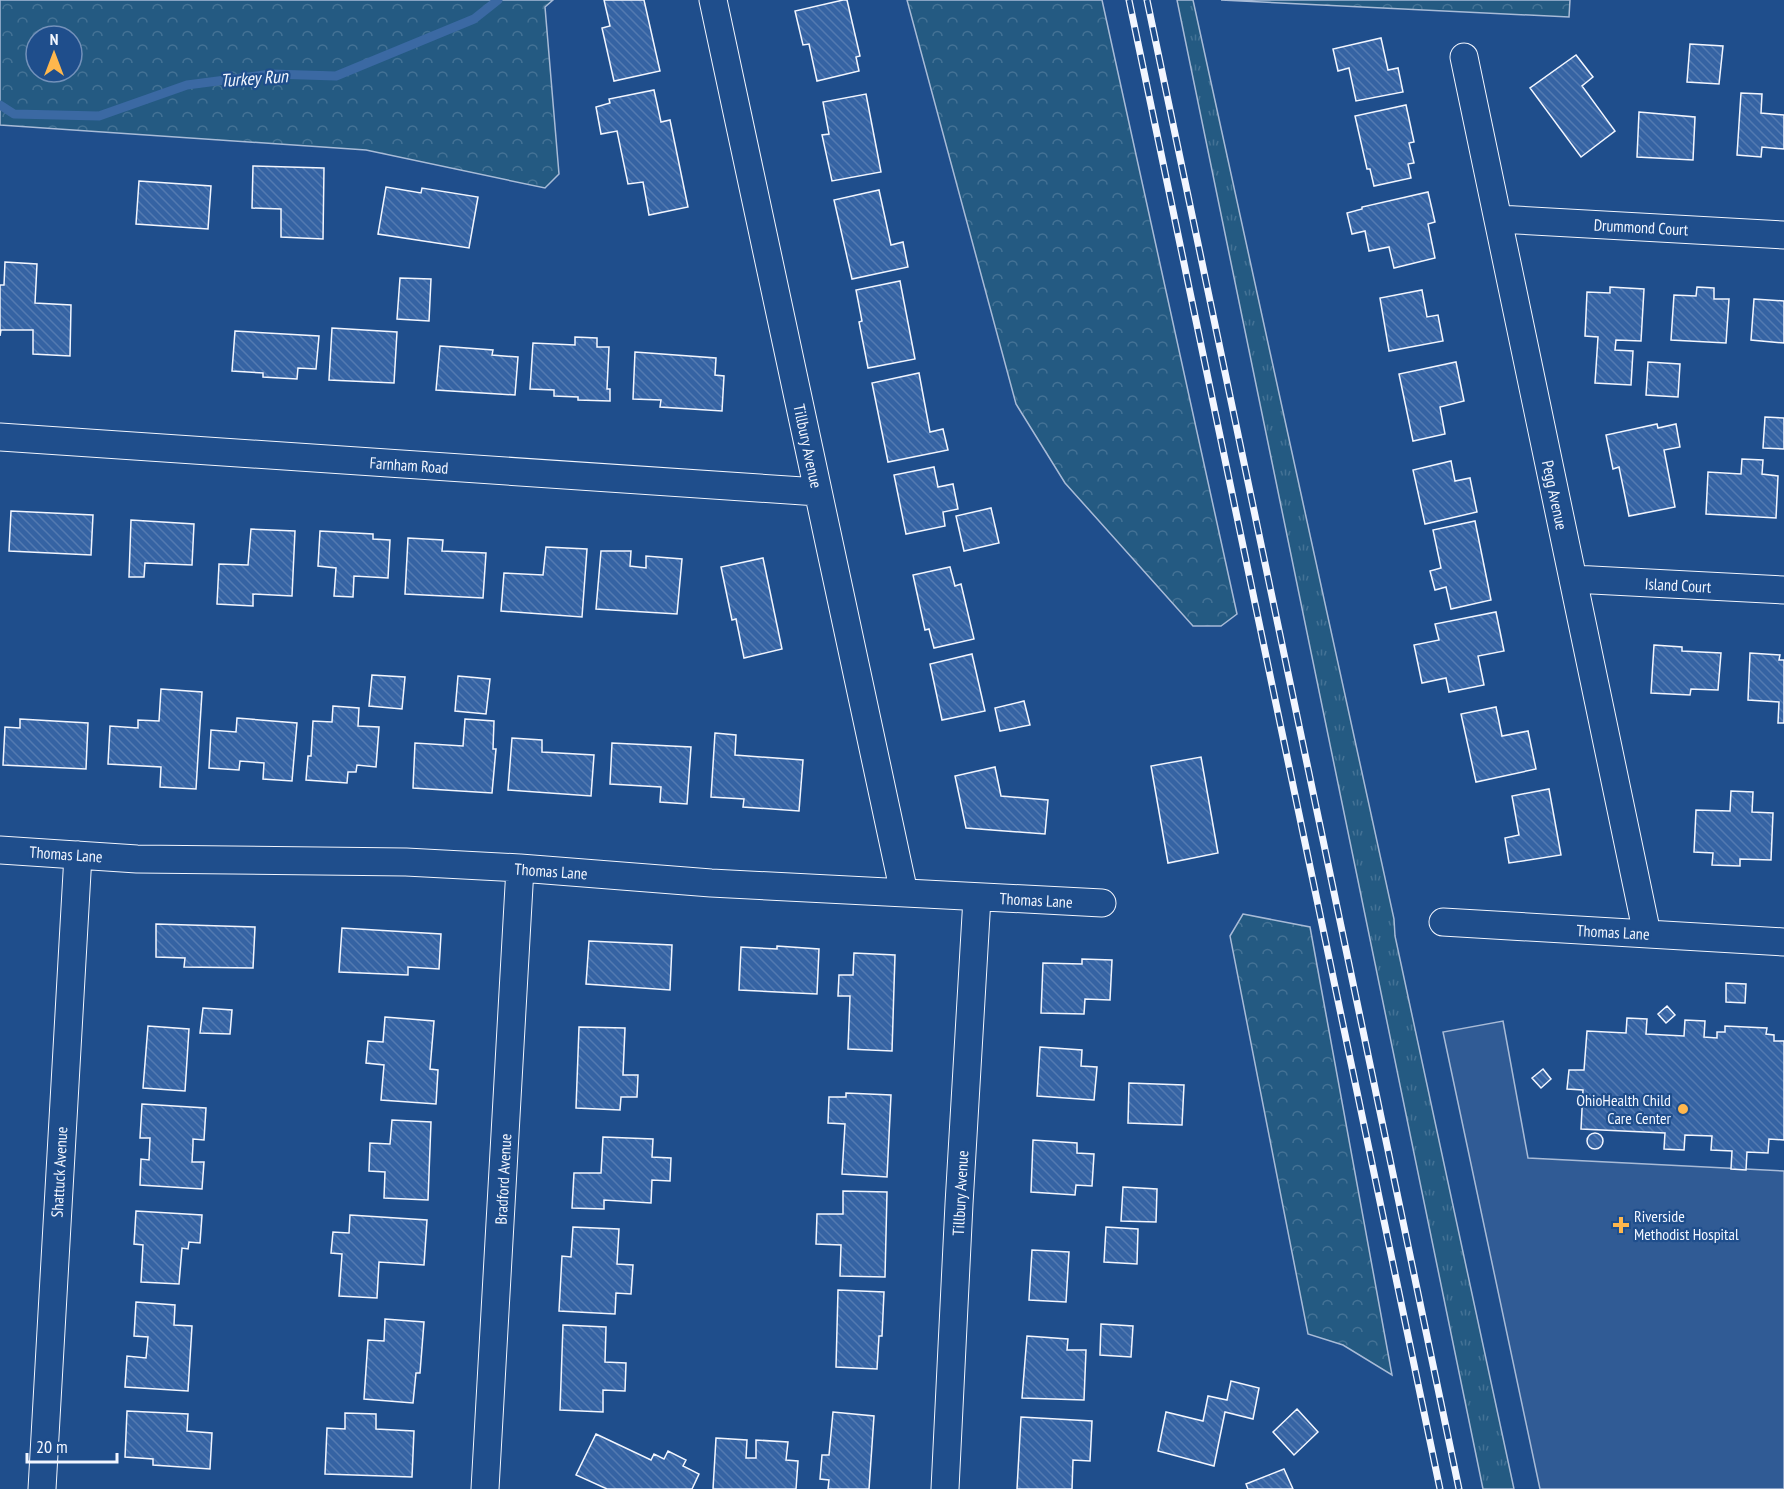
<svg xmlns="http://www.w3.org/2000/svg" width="1784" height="1489" viewBox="0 0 1784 1489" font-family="'PT Sans Narrow',sans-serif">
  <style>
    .grass { fill: url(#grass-tufts); stroke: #a8bbd7; stroke-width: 1.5 }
    .forest { fill: url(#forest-crowns); stroke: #a8bbd7; stroke-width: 1.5; fill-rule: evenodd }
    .parking { fill: #305b95; stroke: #a8bbd7; stroke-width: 1.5 }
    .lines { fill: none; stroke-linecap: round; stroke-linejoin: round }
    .stream { stroke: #3b69a3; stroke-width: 9 }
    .building { fill: url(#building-back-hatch); stroke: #f2f6ff; stroke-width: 1.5 }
    .street-casing { stroke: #f2f6ff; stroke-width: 29 }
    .street { stroke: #1f4e8c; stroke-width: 27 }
    .rail-casing { stroke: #f2f6ff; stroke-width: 7 }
    .rail { stroke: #1f4e8c; stroke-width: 4.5; stroke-dasharray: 14; stroke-linecap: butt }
    .poi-dot { fill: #ffb74d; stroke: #1f4e8c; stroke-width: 2 }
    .labels { text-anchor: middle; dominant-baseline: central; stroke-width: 4.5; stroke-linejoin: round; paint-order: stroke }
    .street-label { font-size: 16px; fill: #f2f6ff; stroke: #1f4e8c }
    .poi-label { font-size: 16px; fill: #f2f6ff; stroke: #1f4e8c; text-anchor: end }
    .water-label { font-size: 18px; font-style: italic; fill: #f2f6ff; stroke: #1f4e8c }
  </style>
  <defs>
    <pattern id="grass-tufts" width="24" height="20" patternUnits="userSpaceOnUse" patternTransform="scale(1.5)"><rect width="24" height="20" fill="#245a82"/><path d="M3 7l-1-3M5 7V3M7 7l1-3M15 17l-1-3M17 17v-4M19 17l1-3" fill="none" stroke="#447295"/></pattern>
    <pattern id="forest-crowns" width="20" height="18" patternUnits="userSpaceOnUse" patternTransform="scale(1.5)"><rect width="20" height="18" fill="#245a82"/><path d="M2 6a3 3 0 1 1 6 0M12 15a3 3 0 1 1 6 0" fill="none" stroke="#447295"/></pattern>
    <pattern id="building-back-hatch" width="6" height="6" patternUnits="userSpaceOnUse" patternTransform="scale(1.5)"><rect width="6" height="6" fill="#3563a3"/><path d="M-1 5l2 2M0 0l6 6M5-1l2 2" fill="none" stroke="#537ab1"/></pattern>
  </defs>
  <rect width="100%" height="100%" fill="#1f4e8c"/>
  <path class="grass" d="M 1177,0 L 1193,0 L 1394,919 L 1395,936 L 1514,1489 L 1483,1489 Z"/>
  <path class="forest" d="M 0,0 L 553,0 L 545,7 L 559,174 L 545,188 L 366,150 L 0,125 ZM 36,36 L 72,36 L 72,72 L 36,72 Z
    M 907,0 L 1102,0 L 1237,614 L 1221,626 L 1193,626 L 1065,483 L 1016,404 Z
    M 1221,0 L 1570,0 L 1569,17 Z
    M 1243,914 L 1310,927 L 1392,1375 L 1343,1345 L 1308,1334 L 1230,936 Z"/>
  <path class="parking" d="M 1503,1021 L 1528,1158 L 1784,1171 L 1784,1489 L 1540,1489 L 1443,1032 Z"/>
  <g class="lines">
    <path class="stream" d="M 0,105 L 14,114 L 99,116 L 187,85 L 271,74 L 336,76 L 474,19 L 498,0"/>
  </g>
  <path class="building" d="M 604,0 L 644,0 L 660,71 L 614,81 L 602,28 L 610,26 Z
    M 843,0 L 847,0 L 860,56 L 856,57 L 859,71 L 817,81 L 809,44 L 803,45 L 795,11 Z
    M 1381,38 L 1388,70 L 1398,68 L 1403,92 L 1356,101 L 1349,68 L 1338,71 L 1333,49 Z
    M 1690,44 L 1723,46 L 1719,84 L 1687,82 Z
    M 1576,55 L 1593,77 L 1582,86 L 1615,131 L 1581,157 L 1530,88 Z
    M 654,90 L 661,122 L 670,120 L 688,207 L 649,215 L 643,182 L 628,184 L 617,131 L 601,134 L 596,107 L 610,103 L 609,99 Z
    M 1741,93 L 1762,94 L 1761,113 L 1784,115 L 1784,149 L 1762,147 L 1761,157 L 1737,155 Z
    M 866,94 L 881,172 L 832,181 L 822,135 L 829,134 L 823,102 Z
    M 1406,105 L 1414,142 L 1409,143 L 1414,163 L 1408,164 L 1411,178 L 1374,186 L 1370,169 L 1367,169 L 1355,116 Z
    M 1639,112 L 1695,117 L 1693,160 L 1637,157 Z
    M 253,166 L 324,168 L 323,239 L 281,237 L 281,209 L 252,208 Z
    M 139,181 L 211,186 L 208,229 L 136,224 Z
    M 386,187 L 421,193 L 422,188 L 478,197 L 469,248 L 378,234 Z
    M 879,190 L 891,245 L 903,242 L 908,267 L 852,279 L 834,200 Z
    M 1428,192 L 1435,222 L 1428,224 L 1435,258 L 1394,268 L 1389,247 L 1369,251 L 1365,231 L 1352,234 L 1347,213 L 1362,209 L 1362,207 Z
    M 5,262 L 37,264 L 35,303 L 71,305 L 70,356 L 33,354 L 33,330 L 1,330 L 0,336 L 0,285 L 4,285 Z
    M 400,278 L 431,279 L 429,321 L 397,319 Z
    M 900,281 L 915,359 L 868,368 L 859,322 L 862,321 L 856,290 Z
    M 1610,287 L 1644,289 L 1641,341 L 1616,340 L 1615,350 L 1633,351 L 1631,385 L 1595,383 L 1598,337 L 1585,336 L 1587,292 L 1610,293 Z
    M 1697,287 L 1714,288 L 1714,299 L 1729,299 L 1726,343 L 1671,340 L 1674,295 L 1696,296 Z
    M 1422,290 L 1427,317 L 1438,315 L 1443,341 L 1389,351 L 1380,298 Z
    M 1754,299 L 1784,301 L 1784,343 L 1751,340 Z
    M 332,328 L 397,332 L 394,383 L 329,380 Z
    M 235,331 L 319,336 L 316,369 L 298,368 L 297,379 L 263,377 L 263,373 L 232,371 Z
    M 575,337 L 597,338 L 597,347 L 609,347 L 607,389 L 610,389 L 610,401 L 578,400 L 578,397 L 554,396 L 554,390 L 530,389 L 533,343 L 575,345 Z
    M 440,346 L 493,350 L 492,355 L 518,357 L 515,395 L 436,390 Z
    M 635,352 L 716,358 L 715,375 L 724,376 L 722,411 L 660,407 L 661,400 L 633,399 Z
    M 1456,362 L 1464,401 L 1440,407 L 1445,434 L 1413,441 L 1399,374 Z
    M 1648,362 L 1680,364 L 1678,397 L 1646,395 Z
    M 919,373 L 930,432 L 943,429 L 948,450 L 888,462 L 872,383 Z
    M 1765,417 L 1784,418 L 1784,449 L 1763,448 Z
    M 1657,424 L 1658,428 L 1676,424 L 1680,447 L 1664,450 L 1675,507 L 1629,516 L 1619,467 L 1613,469 L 1606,435 Z
    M 1742,459 L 1763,460 L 1762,474 L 1778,476 L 1776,518 L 1706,514 L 1708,472 L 1741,474 Z
    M 1451,461 L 1455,481 L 1470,478 L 1477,512 L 1425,524 L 1413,470 Z
    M 934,467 L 938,487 L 953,484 L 958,509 L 943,512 L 945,526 L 906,534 L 894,475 Z
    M 991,508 L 999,543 L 964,551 L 956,516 Z
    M 11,511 L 93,515 L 91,555 L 9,551 Z
    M 131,520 L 194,524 L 192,565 L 145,563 L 144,577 L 129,577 Z
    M 1475,521 L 1491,600 L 1451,609 L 1446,587 L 1435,590 L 1430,571 L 1441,568 L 1433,530 Z
    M 251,529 L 295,531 L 292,596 L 253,594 L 253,606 L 217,604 L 219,564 L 248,565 Z
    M 320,531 L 373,534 L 373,539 L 390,540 L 388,578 L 354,576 L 353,597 L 334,596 L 336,568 L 318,566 Z
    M 408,538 L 443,540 L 442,551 L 486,553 L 483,598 L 405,594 Z
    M 546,547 L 587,549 L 582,617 L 501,611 L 504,573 L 543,575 Z
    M 601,551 L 631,551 L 630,566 L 646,568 L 646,556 L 682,559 L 677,614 L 596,609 Z
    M 763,558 L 782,649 L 744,658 L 736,619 L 732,620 L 721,567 Z
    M 950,567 L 955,586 L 961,584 L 974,639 L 934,648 L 929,629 L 925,630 L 913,575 Z
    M 1496,612 L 1504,651 L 1478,656 L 1484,685 L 1449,692 L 1446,678 L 1422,683 L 1414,645 L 1439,640 L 1435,624 Z
    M 1654,645 L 1682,647 L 1682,651 L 1721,653 L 1718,690 L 1691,689 L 1690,695 L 1651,693 Z
    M 1750,653 L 1780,655 L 1779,660 L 1784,660 L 1784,723 L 1778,723 L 1779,702 L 1748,700 Z
    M 972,654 L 985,711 L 942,720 L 930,664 Z
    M 372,675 L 405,677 L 402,709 L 369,706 Z
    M 458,676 L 490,679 L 486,714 L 455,711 Z
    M 161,689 L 202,692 L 196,789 L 160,787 L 161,767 L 108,764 L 110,726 L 138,728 L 138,720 L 159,721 Z
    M 1024,701 L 1030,725 L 1000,731 L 995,708 Z
    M 333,706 L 359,708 L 358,726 L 379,727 L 376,767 L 357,765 L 356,772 L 348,772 L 347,783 L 306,780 L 308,756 L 311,756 L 313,721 L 332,722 Z
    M 1496,707 L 1502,736 L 1528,731 L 1536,769 L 1476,782 L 1461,714 Z
    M 237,718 L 297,723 L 292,781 L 263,779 L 264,763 L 240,761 L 239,770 L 209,768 L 211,730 L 236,732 Z
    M 20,719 L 88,723 L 86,769 L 3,765 L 5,727 L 20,728 Z
    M 465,719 L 494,721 L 493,749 L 496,749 L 492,793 L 413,788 L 415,743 L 463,746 Z
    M 715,733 L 736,735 L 735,755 L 803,760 L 799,811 L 743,807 L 744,799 L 711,797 Z
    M 512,738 L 542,740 L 542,752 L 594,755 L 591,796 L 508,790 Z
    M 612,743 L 691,747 L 687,804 L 660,802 L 661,787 L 610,784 Z
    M 1201,757 L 1218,853 L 1168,863 L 1151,766 Z
    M 995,767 L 1001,796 L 1048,800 L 1045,834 L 966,828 L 955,776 Z
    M 1549,789 L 1561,855 L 1509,863 L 1505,838 L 1519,835 L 1512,796 Z
    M 1731,791 L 1753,792 L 1752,812 L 1773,813 L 1771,860 L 1740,859 L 1740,866 L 1712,865 L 1713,853 L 1694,852 L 1696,810 L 1730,811 Z
    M 156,924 L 255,927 L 253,968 L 184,967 L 185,958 L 156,957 Z
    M 342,928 L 441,934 L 439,969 L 408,967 L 408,975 L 339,972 Z
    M 589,941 L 672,945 L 670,990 L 586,984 Z
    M 777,946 L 819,949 L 817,994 L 739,990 L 741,947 L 777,949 Z
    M 854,953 L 895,955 L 892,1051 L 848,1049 L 850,996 L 838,996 L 839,975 L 853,975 Z
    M 1082,959 L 1112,960 L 1110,1000 L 1085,999 L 1084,1014 L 1041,1013 L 1043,963 L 1082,964 Z
    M 1726,983 L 1746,984 L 1745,1003 L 1726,1002 Z
    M 1667,1006 L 1675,1015 L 1666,1023 L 1658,1014 Z
    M 203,1008 L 232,1010 L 230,1034 L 200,1033 Z
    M 385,1017 L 434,1021 L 430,1069 L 438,1070 L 436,1104 L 381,1100 L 384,1065 L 366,1063 L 368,1041 L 383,1042 Z
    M 1627,1018 L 1647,1019 L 1646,1034 L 1684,1036 L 1685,1020 L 1705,1021 L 1704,1037 L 1717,1038 L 1717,1032 L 1725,1032 L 1725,1026 L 1767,1028 L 1766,1034 L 1774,1035 L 1774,1041 L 1784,1041 L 1784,1140 L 1769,1139 L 1768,1153 L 1747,1152 L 1746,1170 L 1731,1169 L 1732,1151 L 1711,1150 L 1712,1136 L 1685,1135 L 1684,1150 L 1664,1149 L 1665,1133 L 1581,1129 L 1583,1090 L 1567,1089 L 1569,1070 L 1584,1070 L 1587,1031 L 1626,1033 Z
    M 148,1026 L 189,1029 L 185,1091 L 143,1088 Z
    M 579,1027 L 625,1028 L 623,1075 L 638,1075 L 637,1097 L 621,1097 L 620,1110 L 576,1108 Z
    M 1040,1047 L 1082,1050 L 1081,1066 L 1097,1067 L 1094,1100 L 1037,1096 Z
    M 1543,1069 L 1551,1079 L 1541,1088 L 1532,1078 Z
    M 1129,1083 L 1184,1085 L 1182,1125 L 1128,1123 Z
    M 846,1093 L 891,1095 L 887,1177 L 842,1174 L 845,1124 L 828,1123 L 829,1097 L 846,1097 Z
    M 142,1104 L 206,1108 L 204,1140 L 193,1139 L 193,1145 L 192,1162 L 204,1162 L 202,1189 L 140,1185 L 141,1159 L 149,1160 L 150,1138 L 140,1138 Z
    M 392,1120 L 431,1122 L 428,1200 L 384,1198 L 385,1172 L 369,1171 L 370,1143 L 390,1144 Z
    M1587 1141a8 8 0 1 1 16 0a8 8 0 1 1-16 0Z
    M 603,1137 L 653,1139 L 652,1157 L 671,1158 L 670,1181 L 652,1180 L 651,1203 L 604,1200 L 604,1209 L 572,1208 L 574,1173 L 601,1173 Z
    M 1033,1140 L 1077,1143 L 1077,1153 L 1094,1154 L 1092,1186 L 1076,1185 L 1075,1195 L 1031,1192 Z
    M 1123,1187 L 1157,1189 L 1156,1222 L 1121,1221 Z
    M 843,1191 L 887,1192 L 885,1277 L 840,1276 L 841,1245 L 816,1244 L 817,1214 L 843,1214 Z
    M 136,1211 L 202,1215 L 200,1243 L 189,1242 L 188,1249 L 182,1248 L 179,1284 L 141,1282 L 143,1245 L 134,1244 Z
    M 350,1215 L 427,1220 L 424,1265 L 379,1262 L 377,1298 L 339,1296 L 342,1254 L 331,1253 L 333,1232 L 349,1233 Z
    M 573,1227 L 619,1229 L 617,1264 L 633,1265 L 631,1294 L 616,1293 L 615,1314 L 559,1311 L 562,1256 L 571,1257 Z
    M 1106,1227 L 1138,1229 L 1137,1264 L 1104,1262 Z
    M 1032,1250 L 1069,1252 L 1066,1302 L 1029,1300 Z
    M 838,1290 L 884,1292 L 882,1336 L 879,1336 L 877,1369 L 836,1367 Z
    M 136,1302 L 175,1305 L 174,1325 L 192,1326 L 188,1391 L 125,1387 L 127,1356 L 146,1358 L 148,1337 L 134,1336 Z
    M 385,1319 L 424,1322 L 420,1373 L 416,1373 L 413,1403 L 364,1399 L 368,1340 L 384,1341 Z
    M 1101,1324 L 1133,1326 L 1131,1357 L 1100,1355 Z
    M 563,1325 L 606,1327 L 605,1362 L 626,1363 L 625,1391 L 603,1390 L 603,1412 L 560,1410 Z
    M 1027,1336 L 1068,1339 L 1067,1350 L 1086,1350 L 1084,1400 L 1022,1398 Z
    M 1231,1381 L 1259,1388 L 1253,1419 L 1225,1412 L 1214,1466 L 1158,1451 L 1166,1412 L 1203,1421 L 1208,1396 L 1227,1400 Z
    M 1297,1409 L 1318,1432 L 1294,1455 L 1273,1432 Z
    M 127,1411 L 188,1414 L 187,1431 L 212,1433 L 210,1469 L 153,1465 L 153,1459 L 125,1457 Z
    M 833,1412 L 874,1416 L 869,1489 L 828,1489 L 829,1480 L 820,1479 L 822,1455 L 829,1455 Z
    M 345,1413 L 376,1414 L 376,1429 L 414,1431 L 412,1477 L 325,1474 L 327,1428 L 345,1429 Z
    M 1021,1417 L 1092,1421 L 1090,1461 L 1073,1460 L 1072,1489 L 1017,1489 Z
    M 596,1434 L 651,1460 L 654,1454 L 664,1459 L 668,1451 L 686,1460 L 683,1466 L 699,1474 L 692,1489 L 607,1489 L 576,1475 Z
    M 716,1438 L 747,1440 L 746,1458 L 756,1458 L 756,1440 L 788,1442 L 786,1460 L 798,1461 L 796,1489 L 713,1489 Z
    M 1284,1469 L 1293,1489 L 1248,1489 L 1246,1484 Z"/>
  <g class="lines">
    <g class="street-casing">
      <path id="street" d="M 713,0 C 774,298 843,595 904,893
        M 1464,57 L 1647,934
        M 1498,219 L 1784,235
        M 0,437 L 818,492
        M 1573,579 L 1784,590
        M 0,850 L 137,859 L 406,862 L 520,868 L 711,883 L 1102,903
        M 1443,922 L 1784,942
        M 42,1489 L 78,855
        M 485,1489 L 520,868
        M 945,1489 L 959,1204 L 977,898"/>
    </g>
    <use href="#street" class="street"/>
    <g class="rail-casing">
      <path id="rail" d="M 1129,0 L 1440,1489
        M 1147,0 L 1459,1489"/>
    </g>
    <use href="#rail" class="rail"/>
  </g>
  <g class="poi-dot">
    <circle cx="1683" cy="1109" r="6"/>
    <path d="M1618 1216h6v6h6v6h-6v6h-6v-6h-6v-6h6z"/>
  </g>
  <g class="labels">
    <g class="street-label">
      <text transform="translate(1641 227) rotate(3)">Drummond Court</text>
      <text transform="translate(808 446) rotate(78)">Tillbury Avenue</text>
      <text transform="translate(409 465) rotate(4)">Farnham Road</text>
      <text transform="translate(1555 495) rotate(78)">Pegg Avenue</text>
      <text transform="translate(1678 585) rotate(3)">Island Court</text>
      <text transform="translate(66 854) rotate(4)">Thomas Lane</text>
      <text transform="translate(551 871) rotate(4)">Thomas Lane</text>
      <text transform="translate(1036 900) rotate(3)">Thomas Lane</text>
      <text transform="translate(1613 932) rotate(3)">Thomas Lane</text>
      <text transform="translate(59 1172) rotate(-87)">Shattuck Avenue</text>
      <text transform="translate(503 1179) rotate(-87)">Bradford Avenue</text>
      <text transform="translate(960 1193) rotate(-87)">Tillbury Avenue</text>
    </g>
    <g class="poi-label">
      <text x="1671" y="1100">OhioHealth Child<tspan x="1671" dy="18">Care Center</tspan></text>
      <text x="1634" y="1216" text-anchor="start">Riverside<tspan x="1634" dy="18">Methodist Hospital</tspan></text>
    </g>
    <g class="water-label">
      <text transform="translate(254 78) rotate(-4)">Turkey Run</text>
    </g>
  </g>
  <g transform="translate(54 54)"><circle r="28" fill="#1f4e8c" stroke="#7391ba" stroke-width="1.5"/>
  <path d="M0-4.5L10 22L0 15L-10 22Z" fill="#ffb74d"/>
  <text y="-9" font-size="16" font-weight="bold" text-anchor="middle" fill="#f2f6ff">N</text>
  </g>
  <path d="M27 1453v9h90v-9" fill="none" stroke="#f2f6ff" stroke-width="3"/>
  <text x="36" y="1453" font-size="18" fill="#f2f6ff" stroke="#1f4e8c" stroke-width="4.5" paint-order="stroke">20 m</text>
</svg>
